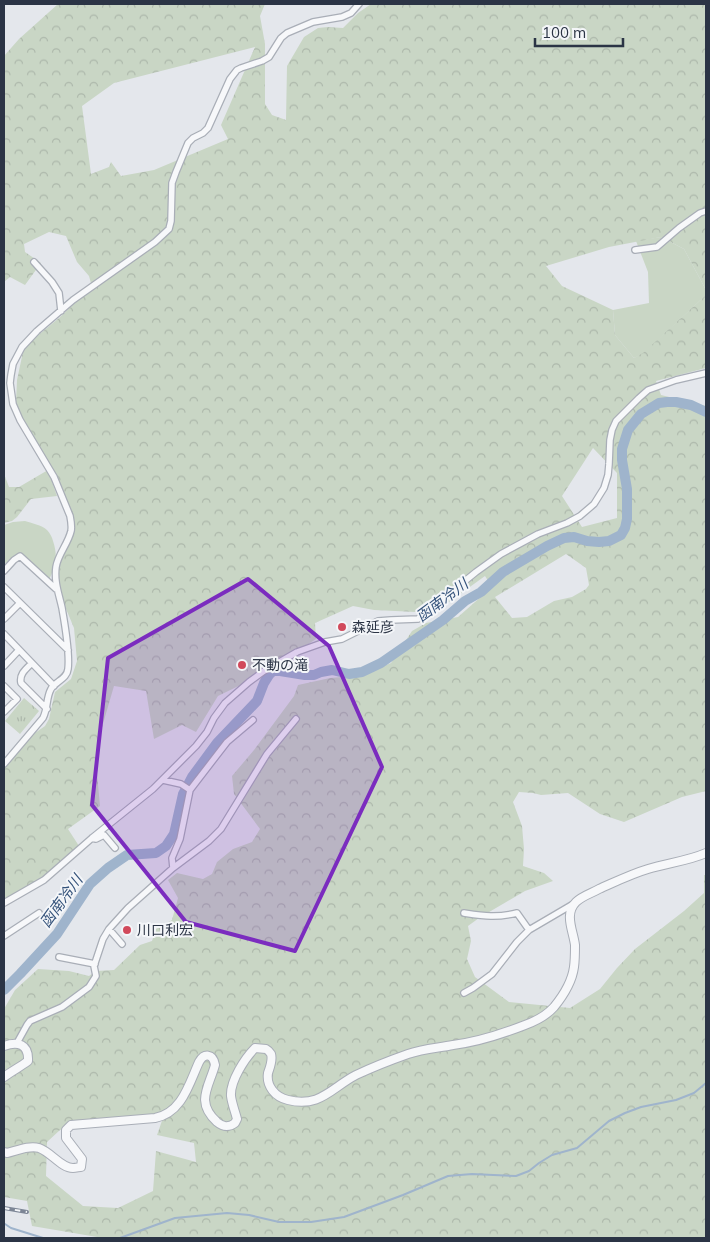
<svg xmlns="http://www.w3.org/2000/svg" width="710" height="1242" viewBox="0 0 710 1242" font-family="Mulish,'Noto Sans JP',sans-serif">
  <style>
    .green { fill: #c9d6c5 }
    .forest { fill: url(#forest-crowns); fill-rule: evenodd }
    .park { fill: url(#park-tufts) }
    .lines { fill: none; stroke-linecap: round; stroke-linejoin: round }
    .stream { stroke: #9fb4cc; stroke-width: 2 }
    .river { stroke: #9fb4cc; stroke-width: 10 }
    .minor-casing { stroke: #a9aeb7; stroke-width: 8 }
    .tertiary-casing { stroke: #a9aeb7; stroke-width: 10 }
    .minor { stroke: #f7f8fa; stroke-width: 5.5 }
    .tertiary { stroke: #f7f8fa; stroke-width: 8 }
    .rail-casing { stroke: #7d8696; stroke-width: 4 }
    .rail { stroke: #f4f6f9; stroke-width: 2; stroke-dasharray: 5.5; stroke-linecap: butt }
    .marked { fill: #7b2cbf; fill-opacity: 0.2; stroke: #7b2cbf; stroke-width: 4; stroke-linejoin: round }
    .poi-dot { fill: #d1495b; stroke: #f4f6f9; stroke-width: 2 }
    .labels { text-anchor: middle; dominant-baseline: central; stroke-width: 4; stroke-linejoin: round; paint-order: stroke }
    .poi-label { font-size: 14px; fill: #2b3445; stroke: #f4f6f9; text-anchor: start }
    .water-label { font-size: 15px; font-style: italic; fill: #34527a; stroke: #f4f6f9 }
  </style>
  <defs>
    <pattern id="forest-crowns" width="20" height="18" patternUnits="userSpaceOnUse" patternTransform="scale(1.25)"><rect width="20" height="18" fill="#c9d6c5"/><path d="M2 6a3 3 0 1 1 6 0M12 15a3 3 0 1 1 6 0" fill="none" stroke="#adb8ab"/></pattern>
    <pattern id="park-tufts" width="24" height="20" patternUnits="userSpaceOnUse" patternTransform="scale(1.25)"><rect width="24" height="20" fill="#c9d6c5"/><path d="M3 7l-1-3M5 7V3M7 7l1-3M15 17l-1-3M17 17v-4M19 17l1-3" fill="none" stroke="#adb8ab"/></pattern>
  </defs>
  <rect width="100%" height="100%" fill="#e4e7ec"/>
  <path class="green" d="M 661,237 L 684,249 L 706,290 L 706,295 L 643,354 L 634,358 L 615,335 L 613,310 L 649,303 L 648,272 L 636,241 Z
    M 25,521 C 31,523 42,525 47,530 C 50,533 52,537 53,541 C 58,556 56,565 49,580 L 20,554 L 4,564 L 4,525 L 13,522 Z"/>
  <path class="forest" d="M 58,4 L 265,4 L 260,16 L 265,44 L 265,104 L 272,115 L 286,120 L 287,66 L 304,37 L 318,28 L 328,27 L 343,28 L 358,13 L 371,4 L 706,4 L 706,290 L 684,249 L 661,237 L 609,247 L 546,266 L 562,286 L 613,310 L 615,335 L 634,358 L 643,353 L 706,295 L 706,368 L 656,381 L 661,395 L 706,406 L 706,791 L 682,797 L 624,822 L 600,814 L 568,793 L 541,795 L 533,793 L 519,792 L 513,802 L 522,826 L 524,849 L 523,866 L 544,873 L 553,881 L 525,891 L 479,918 L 468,926 L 471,941 L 467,959 L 475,977 L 509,1002 L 570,1008 L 600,989 L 617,968 L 635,949 L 684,911 L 704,893 L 704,875 L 706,875 L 706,1238 L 97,1238 L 97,1237 L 32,1226 L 27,1201 L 4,1197 L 4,1009 L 15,990 L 38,969 L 69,971 L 89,976 L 96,971 L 114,970 L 140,945 L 152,941 L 156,929 L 172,920 L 178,898 L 168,880 L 177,873 L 203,879 L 212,874 L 217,862 L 233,849 L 252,842 L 260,829 L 234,794 L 232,776 L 254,750 L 294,696 L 298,685 L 330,678 L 342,677 L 358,677 L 391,663 L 412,631 L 426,623 L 458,617 L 492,587 L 485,576 L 449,602 L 416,612 L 374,610 L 353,606 L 315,623 L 316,639 L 267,672 L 218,696 L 196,732 L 182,725 L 154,739 L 146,691 L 114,686 L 98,741 L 97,773 L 100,806 L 68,829 L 79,846 L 45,876 L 4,902 L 4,766 L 35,733 L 45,726 L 49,719 L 55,692 L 71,679 L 77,661 L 74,628 L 64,604 L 56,568 L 73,521 L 47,466 L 23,427 L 16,402 L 17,380 L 24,347 L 59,318 L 92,287 L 89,276 L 77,262 L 66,236 L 49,232 L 24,244 L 25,252 L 41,263 L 25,285 L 10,277 L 4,282 L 4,56 L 19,39 ZM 255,47 L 221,125 L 228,139 L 154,170 L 121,176 L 111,162 L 109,167 L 91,174 L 82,106 L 114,83 ZM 593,448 L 617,473 L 617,518 L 582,527 L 562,496 ZM 566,554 L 586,568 L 589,585 L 586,589 L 572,597 L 554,601 L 527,617 L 512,618 L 495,597 ZM 164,1115 L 157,1135 L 194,1143 L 196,1162 L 156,1151 L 153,1191 L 118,1208 L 83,1206 L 46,1176 L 47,1142 L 60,1130 L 101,1118 Z
    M 48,470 L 57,496 L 31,499 L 17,517 L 12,521 L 4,523 L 4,474 L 9,487 L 19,487 Z"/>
  <path class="park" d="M 24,698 L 39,711 L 20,734 L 5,721 Z"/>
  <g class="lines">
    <path class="stream" d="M 5,1224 L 11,1228 L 43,1238
      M 120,1238 L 175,1218 L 227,1213 L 249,1215 L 279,1222 L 311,1222 L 344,1217 L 403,1195 L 448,1176 L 472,1174 L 516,1176 L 529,1171 L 539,1163 L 552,1155 L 577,1148 L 609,1121 L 625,1113 L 641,1107 L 676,1100 L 694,1093 L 706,1083"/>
    <path class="river" d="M 4,990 L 20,974 L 57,934 L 90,884 L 108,868 L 127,855 L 156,853 L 166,846 L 174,834 L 183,794 L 192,777 L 217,743 L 257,701 L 264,683 L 269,675 L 273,671 L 280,671 L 305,675 L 314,675 L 321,672 L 332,670 L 349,674 L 362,672 L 381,663 L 443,620 L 465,601 L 481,592 L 503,572 L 547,546 L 564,538 L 574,537 L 587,541 L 599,542 L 609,541 L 621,535 L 625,528 L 627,519 L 627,489 L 622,460 L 622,449 L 628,430 L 641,414 L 659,403 L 667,402 L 676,402 L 691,405 L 706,412"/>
    <g class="minor-casing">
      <path id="minor" d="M 635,250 L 657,247 L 679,228 L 700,213 L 706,211
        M 34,262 L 52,282 L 59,293 L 61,311
        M 4,571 L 14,560 L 20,556 L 56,589
        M 4,587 L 68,650
        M 4,619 L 20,603
        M 4,634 L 54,686
        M 32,663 C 26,669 19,674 21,683 L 47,709
        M 4,666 L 19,650
        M 4,686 L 17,699 L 4,712
        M 4,764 L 43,718 C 48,708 46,698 51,689 C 56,681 67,679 68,669 C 70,653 65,625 62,608 C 59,594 54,582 56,567 C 58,554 68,544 71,531 C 72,526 71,521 70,516 L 54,477 L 20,420 L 13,404 L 10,383 L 11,375 L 13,364 L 22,347 L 37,331 L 73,300 L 155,242 L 169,229 L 171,221 L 172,183 L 176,172 L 188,143 L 193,138 L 203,133 L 208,128 L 230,79 L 237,70 L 241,68 L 262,61 L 269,57 L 281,38 L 287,33 L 313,22 L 342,17 L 351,13 L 359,4
        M 163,780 L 181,784 L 190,790
        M 92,838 L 96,839 L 104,835 L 115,848
        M 173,868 L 172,858 L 180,839 L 190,790 L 227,742 L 253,720
        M 4,903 L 44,880 L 92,838 L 153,789 L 196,746 L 207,732 L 214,718 L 225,703 L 249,682 L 264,671 L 297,652 L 325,642 L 342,639 L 378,621 L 391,620 L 418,619 L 476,572 L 501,554 L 538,534 L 567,523 L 580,516 L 594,504 L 604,488 L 608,475 L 609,464 L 610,440 L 612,430 L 616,421 L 639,398 L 648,390 L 676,380 L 706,373
        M 464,913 C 484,916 496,918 517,913 L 529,930
        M 109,929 L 122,944
        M 4,936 L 39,913
        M 59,957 L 95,964
        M 464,993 L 473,988 L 492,974 L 517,942 L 529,930 L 575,903
        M 17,1043 L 27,1025 L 30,1021 L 62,1007 L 89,987 L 96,976 L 94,966 L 103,939 L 109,929 L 128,908 L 173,868 L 209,841 L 221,829 L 267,754 L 296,719"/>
    </g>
    <g class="tertiary-casing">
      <path id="tertiary" d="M 4,1046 C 18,1041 29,1044 28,1061 C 20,1067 12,1071 4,1077
        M 4,1152 L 7,1153 C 16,1151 29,1145 39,1148 C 51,1152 61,1168 73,1168 C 76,1168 79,1167 81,1167 L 82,1159 L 66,1138 L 66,1130 L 71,1125 L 155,1118 C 182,1113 189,1084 199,1062 C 204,1053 213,1053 215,1065 C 209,1087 195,1102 217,1122 C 223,1127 228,1128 235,1123 L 237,1119 C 235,1111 232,1104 231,1096 C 230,1081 245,1058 255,1048 L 266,1049 C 268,1050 269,1051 271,1054 C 273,1060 270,1067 268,1073 C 266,1086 275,1097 288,1100 C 320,1108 331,1088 356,1075 C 373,1067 391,1060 408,1054 C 423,1049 438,1048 453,1045 C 477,1042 502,1034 525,1025 C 536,1021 546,1016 554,1007 C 563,996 572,982 574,967 C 575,960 575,952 575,945 C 573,930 564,914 576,902 C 582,896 592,893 599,889 C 615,882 631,874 648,869 C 667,863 688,861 706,853"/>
    </g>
    <use href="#minor" class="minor"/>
    <use href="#tertiary" class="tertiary"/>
    <g class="rail-casing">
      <path id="rail" d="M 4,1208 L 27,1212"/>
    </g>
    <use href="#rail" class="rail"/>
  </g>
  <path class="marked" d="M 248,579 L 329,646 L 382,767 L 295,951 L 186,922 L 92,805 L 108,658 Z"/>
  <g class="poi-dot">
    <circle cx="342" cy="627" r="5"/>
    <circle cx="242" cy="665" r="5"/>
    <circle cx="127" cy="930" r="5"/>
  </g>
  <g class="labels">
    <g class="poi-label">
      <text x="352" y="627">森延彦</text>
      <text x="252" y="665">不動の滝</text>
      <text x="137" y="930">川口利宏</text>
    </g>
    <g class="water-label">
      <text transform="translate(442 600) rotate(-37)">函南冷川</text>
      <text transform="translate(61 901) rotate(-54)">函南冷川</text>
    </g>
  </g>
  <rect width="710" height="1242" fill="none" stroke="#2b3445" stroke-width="10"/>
  <path d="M535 38v8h88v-8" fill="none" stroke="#2b3445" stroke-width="2.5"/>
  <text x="542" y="38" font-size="15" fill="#2b3445" stroke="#f4f6f9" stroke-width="4" paint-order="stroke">100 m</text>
</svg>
